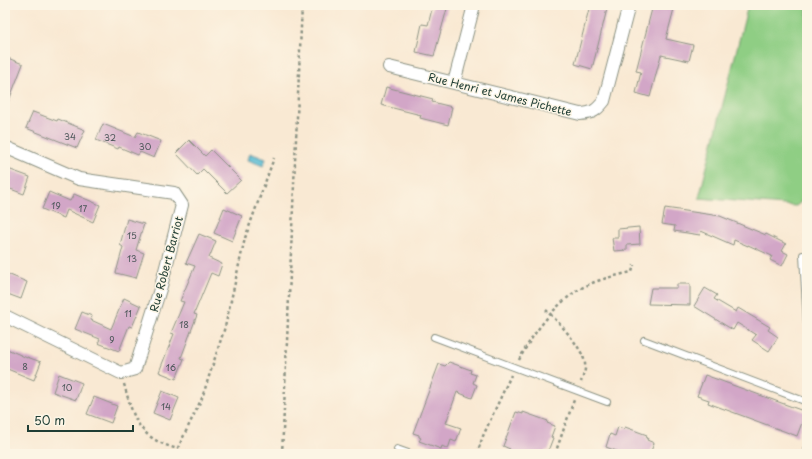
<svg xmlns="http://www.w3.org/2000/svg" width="812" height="459" viewBox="0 0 812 459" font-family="'Playpen Sans',sans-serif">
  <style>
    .green { fill: #8fce84; stroke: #57865c }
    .water { fill: #54b9d2; stroke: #3a7b83 }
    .building { fill: #d2a6c7 }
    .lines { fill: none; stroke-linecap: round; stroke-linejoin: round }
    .service-casing { stroke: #8c9384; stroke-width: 8 }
    .minor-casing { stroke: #8c9384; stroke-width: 14 }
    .path { stroke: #8c9384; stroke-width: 2.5; stroke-dasharray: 3 3; stroke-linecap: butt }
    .service { stroke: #fff; stroke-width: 6 }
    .minor { stroke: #fff; stroke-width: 12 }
    .labels { text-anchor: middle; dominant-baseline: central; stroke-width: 3; stroke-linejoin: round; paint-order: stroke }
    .number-label { font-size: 9px; fill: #4c5759 }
    .street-label { font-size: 11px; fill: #1f3d34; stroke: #fcf5e5 }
  </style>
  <rect width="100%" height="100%" fill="#fcf5e5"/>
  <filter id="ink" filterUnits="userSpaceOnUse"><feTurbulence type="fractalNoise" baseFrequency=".025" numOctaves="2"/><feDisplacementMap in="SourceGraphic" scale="8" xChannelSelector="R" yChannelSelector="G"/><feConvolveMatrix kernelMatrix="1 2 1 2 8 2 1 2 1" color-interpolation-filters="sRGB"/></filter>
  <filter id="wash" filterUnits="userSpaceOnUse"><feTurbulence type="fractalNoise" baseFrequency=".012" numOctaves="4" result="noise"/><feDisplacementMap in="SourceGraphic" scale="16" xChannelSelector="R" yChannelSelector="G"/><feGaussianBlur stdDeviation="0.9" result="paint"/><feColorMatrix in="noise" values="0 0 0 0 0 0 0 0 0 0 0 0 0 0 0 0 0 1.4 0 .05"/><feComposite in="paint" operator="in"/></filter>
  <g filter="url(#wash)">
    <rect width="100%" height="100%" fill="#f9e9d3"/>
    <path class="green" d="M 748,5 L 807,5 L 807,197 L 796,206 L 699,198 Z"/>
    <path class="water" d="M 250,153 L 266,159 L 263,166 L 248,160 Z"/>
    <g id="blocks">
      <path class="building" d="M 433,5 L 448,5 L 434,56 L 416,52 L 422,24 L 428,25 Z
        M 590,5 L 608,5 L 592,69 L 575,64 Z
        M 653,5 L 675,5 L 666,39 L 693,45 L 689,61 L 661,55 L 650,97 L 636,93 L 641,72 L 636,71 Z
        M 5,57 L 23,64 L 6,108 L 5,108 Z
        M 386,87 L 433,99 L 432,102 L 452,107 L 448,125 L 420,118 L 421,115 L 381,105 Z
        M 33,112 L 57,121 L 58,119 L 85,130 L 77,148 L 26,128 Z
        M 103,124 L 135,137 L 138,132 L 161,141 L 154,158 L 140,152 L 138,155 L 119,147 L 118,149 L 96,140 Z
        M 189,140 L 205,156 L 211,150 L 241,180 L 227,193 L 203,169 L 197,175 L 176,153 Z
        M 8,169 L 30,177 L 24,194 L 5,187 L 5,176 Z
        M 49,192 L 70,201 L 74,194 L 100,205 L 93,222 L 67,210 L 64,218 L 42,209 Z
        M 224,208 L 242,216 L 232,241 L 214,233 Z
        M 665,208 L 720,216 L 766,235 L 766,234 L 786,244 L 782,251 L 788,254 L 782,266 L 770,260 L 772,256 L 748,245 L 748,246 L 734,240 L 733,245 L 701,231 L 700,235 L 674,231 L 675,226 L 662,224 Z
        M 127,219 L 144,224 L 136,250 L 144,253 L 136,278 L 116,273 L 123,247 L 120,245 Z
        M 639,227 L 640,244 L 627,245 L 627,250 L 614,251 L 612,238 L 618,238 L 618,229 Z
        M 199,234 L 216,241 L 209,258 L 222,264 L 218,276 L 211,273 L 194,314 L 197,315 L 181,358 L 184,359 L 176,379 L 159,372 L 174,334 L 171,333 L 184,302 L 180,301 L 195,266 L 186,263 Z
        M 5,273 L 27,282 L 21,299 L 5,293 Z
        M 677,284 L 690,284 L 690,305 L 648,304 L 651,288 L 677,288 Z
        M 705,288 L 717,295 L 714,299 L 736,312 L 738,308 L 770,327 L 768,330 L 778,337 L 769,351 L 752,340 L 756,335 L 737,323 L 733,330 L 694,306 Z
        M 124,298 L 141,306 L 132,327 L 129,326 L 119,351 L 98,343 L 100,339 L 75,329 L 82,312 L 92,316 L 91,320 L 111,329 Z
        M 5,348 L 27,358 L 27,357 L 41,362 L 34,380 L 5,368 Z
        M 449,362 L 471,370 L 470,373 L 476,375 L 473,383 L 477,385 L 472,398 L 457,392 L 446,423 L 461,428 L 456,442 L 451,440 L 448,449 L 442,446 L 441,449 L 419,441 L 421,438 L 419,437 L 419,435 L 413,433 L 439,364 L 445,366 Z
        M 59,374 L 82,383 L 76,400 L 53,392 Z
        M 705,375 L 806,412 L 797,436 L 708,403 L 709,400 L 697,396 Z
        M 162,391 L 179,398 L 170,420 L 153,413 Z
        M 94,397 L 117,406 L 111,423 L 87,414 Z
        M 516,412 L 523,414 L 523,412 L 548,421 L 547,423 L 555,426 L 551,437 L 553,438 L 548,451 L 546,450 L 544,454 L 518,454 L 509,451 L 510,449 L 503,446 Z
        M 618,427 L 624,429 L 625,427 L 647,435 L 646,437 L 648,438 L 647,440 L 654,443 L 650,454 L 624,454 L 606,447 L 610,434 L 615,436 Z"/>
    </g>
  </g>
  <g filter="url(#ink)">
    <use href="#blocks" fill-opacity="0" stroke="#8c9384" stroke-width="1"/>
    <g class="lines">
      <g class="service-casing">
        <path id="service" d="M 803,255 L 807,325
          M 434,337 L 607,402
          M 644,340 L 807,402
          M 397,449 L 411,454
          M 805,454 L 807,449"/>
      </g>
      <g class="minor-casing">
        <path id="minor" d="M 389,67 L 580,114 C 593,113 596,111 604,101 L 629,5
          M 454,83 L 474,5
          M 5,147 L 79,179 L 174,193 L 182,205 L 161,286 L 135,369 L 121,373 L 5,316"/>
      </g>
      <path class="path" d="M 546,310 C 557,320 584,349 585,364 C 586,370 583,376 581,382
        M 519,360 C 532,335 551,309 575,292 C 591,281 613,276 632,272 L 634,265
        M 124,384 C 134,420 138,438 178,449
        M 175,454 L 202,398 L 225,327 L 245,238 L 274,158
        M 282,454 L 302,5
        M 477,454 L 483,436 L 511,375
        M 555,454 L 574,400"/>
      <use href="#service" class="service"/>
      <use href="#minor" class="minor"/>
    </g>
  </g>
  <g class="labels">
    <g class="number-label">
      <text x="70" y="136">34</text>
      <text x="110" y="137">32</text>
      <text x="145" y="146">30</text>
      <text x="56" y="205">19</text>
      <text x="83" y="208">17</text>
      <text x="132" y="235">15</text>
      <text x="132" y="258">13</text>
      <text x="128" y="313">11</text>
      <text x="184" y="324">18</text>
      <text x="112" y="339">9</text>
      <text x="25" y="366">8</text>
      <text x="171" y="367">16</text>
      <text x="67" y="387">10</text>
      <text x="166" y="406">14</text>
    </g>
    <g class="street-label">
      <text transform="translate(500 94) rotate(14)">Rue Henri et James Pichette</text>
      <text transform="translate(166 264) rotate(-75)">Rue Robert Barriot</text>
    </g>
  </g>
  <rect width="812" height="459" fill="none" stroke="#fcf5e5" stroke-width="20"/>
  <path d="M28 425v6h105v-6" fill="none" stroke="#1f3d34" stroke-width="2"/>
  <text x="34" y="425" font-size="12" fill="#1f3d34" stroke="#fcf5e5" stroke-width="3" paint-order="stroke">50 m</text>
</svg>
